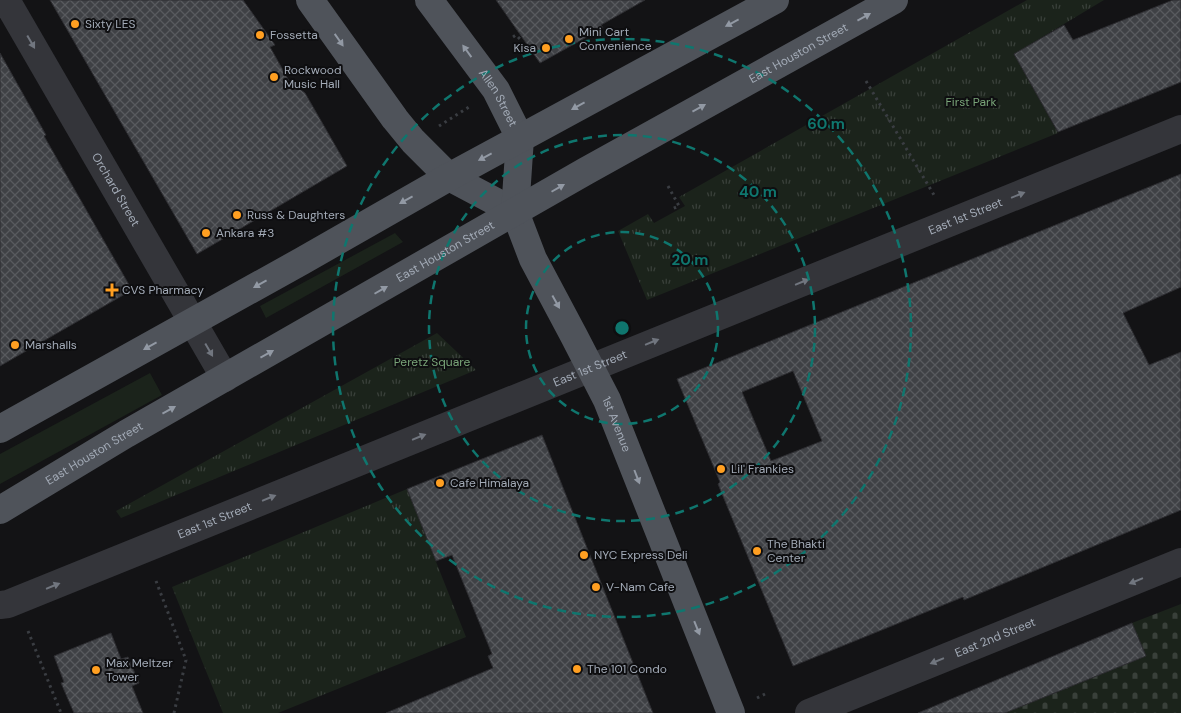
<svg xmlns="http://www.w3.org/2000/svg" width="1181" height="713" viewBox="0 0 1181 713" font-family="'DM Sans',sans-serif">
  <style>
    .green { fill: #1b231b }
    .cemetery { fill: url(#cemetery-stones) }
    .park { fill: url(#park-tufts) }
    .building { fill: url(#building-cross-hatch); stroke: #2d2d31; fill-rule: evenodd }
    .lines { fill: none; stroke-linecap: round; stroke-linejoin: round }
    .path { stroke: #3a3d42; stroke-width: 3; stroke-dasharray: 2.5 4; stroke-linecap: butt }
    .minor { stroke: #34353a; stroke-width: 28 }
    .primary { stroke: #4f535a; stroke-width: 28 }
    .oneway { fill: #9299a4 }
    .oneway2 { fill: #71767f }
    .ring { fill: none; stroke: #0f766e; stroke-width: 2.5; stroke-dasharray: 9 6 }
    .poi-dot { fill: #ff9f21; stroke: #0e0e10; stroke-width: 2 }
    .labels { text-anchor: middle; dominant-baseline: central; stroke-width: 4; stroke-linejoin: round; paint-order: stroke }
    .poi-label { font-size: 12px; fill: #a3abb7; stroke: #0e0e10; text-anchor: start }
    .street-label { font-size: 12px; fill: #a3abb7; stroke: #0e0e10 }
    .park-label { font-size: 12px; fill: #79a478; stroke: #0e0e10 }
    .centre { fill: #0f766e; stroke: #0e0e10; stroke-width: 2.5 }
    .ring-label { font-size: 15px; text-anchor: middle; font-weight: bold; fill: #0f766e; stroke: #0e0e10; stroke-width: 4; stroke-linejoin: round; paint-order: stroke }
  </style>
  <defs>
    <pattern id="cemetery-stones" width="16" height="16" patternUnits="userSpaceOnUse" patternTransform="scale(1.25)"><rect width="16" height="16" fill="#1b231b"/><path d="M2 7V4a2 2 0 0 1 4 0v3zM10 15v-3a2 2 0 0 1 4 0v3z" fill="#39403a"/></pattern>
    <pattern id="park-tufts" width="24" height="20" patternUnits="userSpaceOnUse" patternTransform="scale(1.25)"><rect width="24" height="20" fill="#1b231b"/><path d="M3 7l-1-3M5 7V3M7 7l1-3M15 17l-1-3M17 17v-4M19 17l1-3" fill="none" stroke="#39403a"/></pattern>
    <pattern id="building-cross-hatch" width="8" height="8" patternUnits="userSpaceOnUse" patternTransform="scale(1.25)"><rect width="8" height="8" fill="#3f4145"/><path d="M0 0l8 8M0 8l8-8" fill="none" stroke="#585a5e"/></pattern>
  </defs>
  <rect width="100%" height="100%" fill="#131315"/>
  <path class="green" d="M 395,233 L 403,242 L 266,318 L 260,306 Z
    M 150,373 L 162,395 L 0,484 L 0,454 Z"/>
  <path class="cemetery" d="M 1181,604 L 1181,713 L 1005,713 L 1146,656 L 1132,623 Z"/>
  <path class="park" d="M 1027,0 L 1104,0 L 1014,54 L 1058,133 L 647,300 L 618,231 L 648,214 L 654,223 L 685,206 L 679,197 Z
    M 437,333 L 476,370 L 121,518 L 116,511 Z
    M 407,489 L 466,637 L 278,713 L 223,713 L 172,587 Z"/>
  <path class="building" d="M 50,0 L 243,0 L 275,45 L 270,47 L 289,81 L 305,93 L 347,166 L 197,254 Z
    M 496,0 L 645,0 L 601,25 L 603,28 L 540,63 Z
    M 1173,0 L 1181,0 L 1181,82 L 1058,132 L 1014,54 L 1064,25 L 1073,40 Z
    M 0,53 L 46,135 L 44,136 L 132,290 L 0,366 Z
    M 1181,174 L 1181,287 L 1123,313 L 1149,365 L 1181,352 L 1181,510 L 964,600 L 963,597 L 793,666 L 718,484 L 720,482 L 677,379 ZM 793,371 L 822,441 L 771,461 L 742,392 Z
    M 542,435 L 653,713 L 386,713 L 493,668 L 488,656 L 492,654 L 452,555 L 436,561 L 407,489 Z
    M 1132,623 L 1146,656 L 1005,713 L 918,713 Z
    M 111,633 L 121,659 L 128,657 L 139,683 L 132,686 L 143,713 L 74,713 L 61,683 L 64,682 L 54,656 Z"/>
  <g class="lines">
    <path class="path" d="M 513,37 L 516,35 L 521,40
      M 866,81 L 934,195
      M 439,126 L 469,107
      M 668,186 L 679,206 L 672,209
      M 156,581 L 186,660 L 174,713
      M 28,631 L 61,713
      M 757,698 L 765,694"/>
    <g class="minor">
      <path id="s1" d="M 6,0 L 225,378"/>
      <path id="s2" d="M 0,605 L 8,604 L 1181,129"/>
      <path id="s3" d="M 809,713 L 1181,562"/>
    </g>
    <g class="primary">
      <path id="s4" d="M 310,0 L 395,119 L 413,141 L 449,177 L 515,212 L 533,259 L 574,336 L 607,400 L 731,713"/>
      <path id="s5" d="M 429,0 L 496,90 L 520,138 L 515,212"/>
      <path d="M 0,429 L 302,261 L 449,177 L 775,0"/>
      <path id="s6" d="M 0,510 L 126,434 L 586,171 L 894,0"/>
    </g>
  </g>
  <defs><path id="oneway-solid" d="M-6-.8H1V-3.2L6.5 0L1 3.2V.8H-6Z" transform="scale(1.25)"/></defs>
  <g class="oneway">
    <use href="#oneway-solid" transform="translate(864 17) rotate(-29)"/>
    <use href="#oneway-solid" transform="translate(732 23) rotate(152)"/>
    <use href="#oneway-solid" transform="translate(339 40) rotate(55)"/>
    <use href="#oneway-solid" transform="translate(467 51) rotate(-126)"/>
    <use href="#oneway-solid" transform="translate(578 106) rotate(151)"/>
    <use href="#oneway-solid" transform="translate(699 108) rotate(-29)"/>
    <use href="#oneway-solid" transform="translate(485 157) rotate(152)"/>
    <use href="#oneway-solid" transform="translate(558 188) rotate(-30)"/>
    <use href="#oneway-solid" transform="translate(406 200) rotate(151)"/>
    <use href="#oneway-solid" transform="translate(260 284) rotate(151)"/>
    <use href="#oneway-solid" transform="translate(381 290) rotate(-30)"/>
    <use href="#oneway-solid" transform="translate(556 302) rotate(61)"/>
    <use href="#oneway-solid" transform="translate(150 346) rotate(151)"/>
    <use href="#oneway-solid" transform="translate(267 354) rotate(-29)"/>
    <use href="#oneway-solid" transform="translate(169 410) rotate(-29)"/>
    <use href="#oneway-solid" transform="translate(637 477) rotate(69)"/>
    <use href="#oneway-solid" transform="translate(697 628) rotate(68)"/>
  </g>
  <g class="oneway2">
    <use href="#oneway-solid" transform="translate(31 42) rotate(60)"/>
    <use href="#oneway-solid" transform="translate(1018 195) rotate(-22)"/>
    <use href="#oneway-solid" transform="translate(802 282) rotate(-22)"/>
    <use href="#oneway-solid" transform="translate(652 342) rotate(-22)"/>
    <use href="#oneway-solid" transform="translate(209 350) rotate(60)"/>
    <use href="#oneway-solid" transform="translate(419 437) rotate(-22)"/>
    <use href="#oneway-solid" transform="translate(269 498) rotate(-22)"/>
    <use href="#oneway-solid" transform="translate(1136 581) rotate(158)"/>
    <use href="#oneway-solid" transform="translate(53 586) rotate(-22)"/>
    <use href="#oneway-solid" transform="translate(937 661) rotate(158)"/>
  </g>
  <g class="ring">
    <circle cx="622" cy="328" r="96"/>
    <circle cx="622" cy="328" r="193"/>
    <circle cx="622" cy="328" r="289"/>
  </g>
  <g class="poi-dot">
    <circle cx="75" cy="24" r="5"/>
    <circle cx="260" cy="35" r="5"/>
    <circle cx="569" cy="39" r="5"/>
    <circle cx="546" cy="48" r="5"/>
    <circle cx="274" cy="77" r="5"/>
    <circle cx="237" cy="215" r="5"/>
    <circle cx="206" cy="233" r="5"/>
    <path d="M109.5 282.5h5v5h5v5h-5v5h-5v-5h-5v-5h5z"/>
    <circle cx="15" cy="345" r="5"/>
    <circle cx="721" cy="469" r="5"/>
    <circle cx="440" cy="483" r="5"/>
    <circle cx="757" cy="551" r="5"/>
    <circle cx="584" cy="555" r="5"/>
    <circle cx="596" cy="587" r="5"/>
    <circle cx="577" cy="669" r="5"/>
    <circle cx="96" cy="670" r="5"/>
  </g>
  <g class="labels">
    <g class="poi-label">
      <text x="85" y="24">Sixty LES</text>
      <text x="579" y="32">Mini Cart<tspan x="579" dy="14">Convenience</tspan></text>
      <text x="270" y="35">Fossetta</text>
      <text x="536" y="48" text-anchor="end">Kisa</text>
      <text x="284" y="70">Rockwood<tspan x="284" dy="14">Music Hall</tspan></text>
      <text x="247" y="215">Russ &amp; Daughters</text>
      <text x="216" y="233">Ankara #3</text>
      <text x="122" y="290">CVS Pharmacy</text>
      <text x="25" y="345">Marshalls</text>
      <text x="731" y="469">Lil' Frankies</text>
      <text x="450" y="483">Cafe Himalaya</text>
      <text x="767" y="544">The Bhakti<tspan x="767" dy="14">Center</tspan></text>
      <text x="594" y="555">NYC Express Deli</text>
      <text x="606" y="587">V-Nam Cafe</text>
      <text x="106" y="663">Max Meltzer<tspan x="106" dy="14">Tower</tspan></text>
      <text x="587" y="669">The 101 Condo</text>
    </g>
    <g class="street-label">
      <text stroke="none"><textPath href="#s6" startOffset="920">East Houston Street</textPath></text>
      <text stroke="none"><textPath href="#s5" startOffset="120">Allen Street</textPath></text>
      <text stroke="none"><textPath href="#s1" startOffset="219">Orchard Street</textPath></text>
      <text stroke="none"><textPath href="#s2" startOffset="1041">East 1st Street</textPath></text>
      <text stroke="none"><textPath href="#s6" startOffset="515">East Houston Street</textPath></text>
      <text stroke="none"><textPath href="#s2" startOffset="636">East 1st Street</textPath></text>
      <text stroke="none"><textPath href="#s4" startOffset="536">1st Avenue</textPath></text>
      <text stroke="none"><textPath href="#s6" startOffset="110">East Houston Street</textPath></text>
      <text stroke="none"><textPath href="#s2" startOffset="231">East 1st Street</textPath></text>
      <text stroke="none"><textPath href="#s3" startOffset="201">East 2nd Street</textPath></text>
    </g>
    <g class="park-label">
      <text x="971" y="102">First Park</text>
      <text x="432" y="362">Peretz Square</text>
    </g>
  </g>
  <circle cx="622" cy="328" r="8" class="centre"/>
  <g class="ring-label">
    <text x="826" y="129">60 m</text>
    <text x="758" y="197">40 m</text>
    <text x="690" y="265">20 m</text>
  </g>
</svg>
